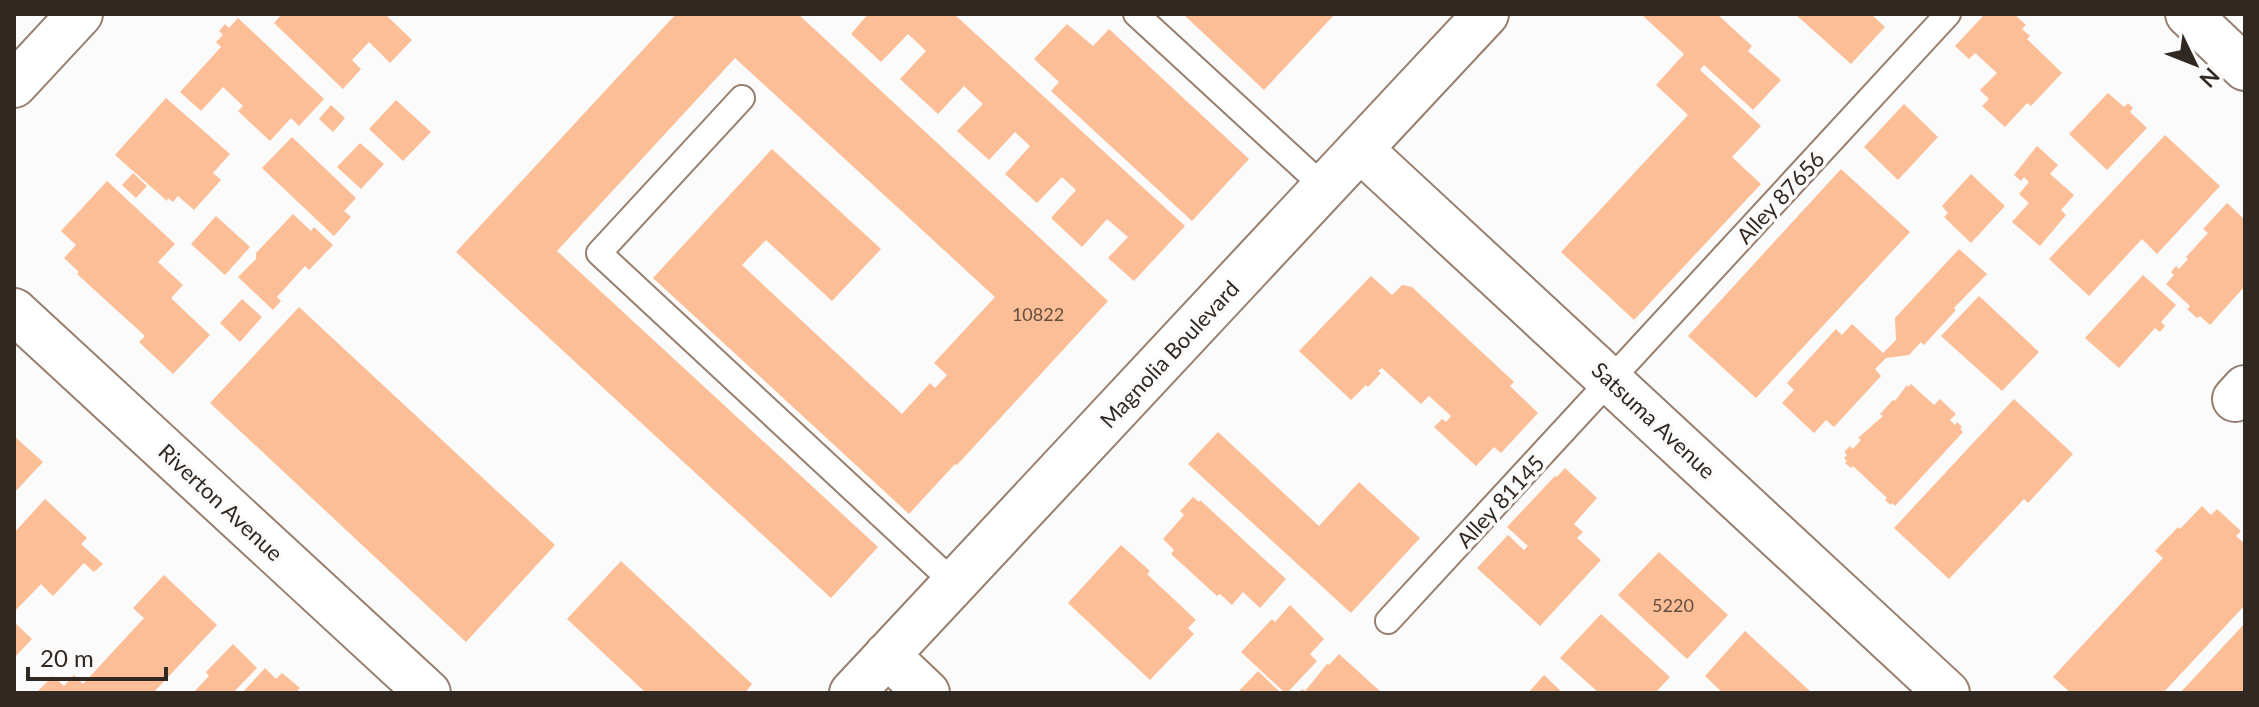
<svg xmlns="http://www.w3.org/2000/svg" width="2259" height="707" viewBox="0 0 2259 707" font-family="Lato,sans-serif">
  <style>
    .building { fill: #fbbe96 }
    .lines { fill: none; stroke-linecap: round; stroke-linejoin: round }
    .service-casing { stroke: #977e6f; stroke-width: 28 }
    .minor-casing { stroke: #977e6f; stroke-width: 48 }
    .secondary-casing { stroke: #977e6f; stroke-width: 48 }
    .service { stroke: #fff; stroke-width: 24 }
    .minor { stroke: #fff; stroke-width: 44 }
    .secondary { stroke: #fff; stroke-width: 44 }
    .labels { text-anchor: middle; dominant-baseline: central; stroke-width: 7; stroke-linejoin: round; paint-order: stroke }
    .number-label { font-size: 18px; fill: #644e3f }
    .street-label { font-size: 22px; fill: #322822; stroke: #fbfbfb }
  </style>
  <rect width="100%" height="100%" fill="#fbfbfb"/>
  <path class="building" d="M 282,14 L 385,14 L 412,40 L 390,63 L 369,42 L 352,60 L 361,69 L 343,89 L 274,23 Z
    M 676,14 L 798,14 L 1108,301 L 957,465 L 955,464 L 909,514 L 653,278 L 772,149 L 881,249 L 832,301 L 766,240 L 742,265 L 902,414 L 930,383 L 935,388 L 947,375 L 934,363 L 995,297 L 735,58 L 557,251 L 878,547 L 831,598 L 456,252 Z
    M 868,14 L 954,14 L 1185,226 L 1134,281 L 1108,258 L 1128,237 L 1107,219 L 1082,247 L 1051,218 L 1076,190 L 1062,177 L 1037,203 L 1005,174 L 1030,146 L 1015,132 L 989,160 L 957,131 L 983,104 L 964,86 L 938,114 L 900,79 L 926,51 L 908,34 L 881,62 L 851,34 Z
    M 1183,14 L 1335,14 L 1264,90 Z
    M 1641,14 L 1717,14 L 1752,46 L 1748,51 L 1781,80 L 1753,110 L 1704,65 L 1700,70 L 1761,126 L 1732,157 L 1761,184 L 1634,320 L 1561,252 L 1688,115 L 1656,85 L 1684,54 Z
    M 1795,14 L 1871,14 L 1885,27 L 1851,64 Z
    M 1985,14 L 2014,14 L 2026,25 L 2022,29 L 2030,36 L 2027,39 L 2062,73 L 2031,106 L 2027,103 L 2005,127 L 1982,106 L 1989,99 L 1980,90 L 1997,73 L 1975,53 L 1969,59 L 1955,46 Z
    M 238,18 L 324,99 L 299,126 L 291,118 L 270,141 L 238,111 L 243,106 L 223,87 L 201,111 L 180,92 L 221,47 L 216,42 L 223,35 L 219,31 L 225,24 L 229,28 Z
    M 1067,24 L 1093,46 L 1109,29 L 1249,159 L 1192,221 L 1051,91 L 1059,82 L 1034,59 Z
    M 2108,93 L 2124,107 L 2128,103 L 2133,108 L 2130,112 L 2147,128 L 2107,170 L 2069,134 Z
    M 166,98 L 230,154 L 213,173 L 221,180 L 194,210 L 178,196 L 173,202 L 168,198 L 167,201 L 115,155 Z
    M 396,100 L 431,132 L 403,161 L 369,129 Z
    M 1904,104 L 1938,137 L 1898,180 L 1864,147 Z
    M 331,105 L 345,118 L 333,132 L 319,119 Z
    M 2165,135 L 2220,186 L 2157,254 L 2142,239 L 2089,296 L 2049,259 Z
    M 292,137 L 356,198 L 344,211 L 351,217 L 334,236 L 262,168 Z
    M 360,143 L 384,164 L 361,189 L 337,167 Z
    M 2037,146 L 2058,165 L 2050,174 L 2074,195 L 2061,210 L 2066,215 L 2040,246 L 2012,222 L 2029,203 L 2019,194 L 2029,182 L 2024,177 L 2021,181 L 2014,175 Z
    M 1841,169 L 1910,232 L 1756,398 L 1688,336 Z
    M 133,173 L 147,186 L 136,198 L 122,185 Z
    M 1971,174 L 2005,206 L 1971,243 L 1944,217 L 1948,213 L 1942,206 Z
    M 107,181 L 175,244 L 158,262 L 183,285 L 171,298 L 210,335 L 173,374 L 139,342 L 145,336 L 77,274 L 79,272 L 64,258 L 76,245 L 61,231 Z
    M 2227,203 L 2245,220 L 2245,286 L 2210,325 L 2200,316 L 2197,318 L 2187,309 L 2190,306 L 2166,284 L 2174,275 L 2171,272 L 2176,266 L 2179,269 L 2188,259 L 2186,257 L 2208,233 L 2203,229 Z
    M 293,214 L 311,231 L 314,227 L 333,245 L 309,270 L 305,266 L 277,297 L 281,301 L 273,310 L 238,277 L 256,259 L 256,253 Z
    M 216,216 L 250,247 L 225,275 L 191,244 Z
    M 1959,249 L 1987,274 L 1954,308 L 1956,310 L 1924,345 L 1921,342 L 1909,355 L 1886,358 L 1875,369 L 1881,376 L 1834,427 L 1826,420 L 1814,433 L 1782,403 L 1794,390 L 1787,383 L 1836,329 L 1842,335 L 1852,324 L 1883,353 L 1896,340 L 1895,318 Z
    M 2143,275 L 2176,305 L 2161,322 L 2165,326 L 2160,332 L 2155,328 L 2119,368 L 2085,338 Z
    M 1371,276 L 1392,295 L 1402,285 L 1412,287 L 1514,382 L 1510,386 L 1538,413 L 1501,453 L 1494,447 L 1476,466 L 1434,427 L 1442,419 L 1446,422 L 1451,416 L 1429,396 L 1421,404 L 1382,368 L 1378,371 L 1381,373 L 1368,387 L 1366,385 L 1351,400 L 1299,351 Z
    M 1979,296 L 2039,352 L 2002,391 L 1941,336 Z
    M 242,299 L 262,317 L 240,342 L 220,323 Z
    M 299,307 L 555,545 L 466,642 L 210,403 Z
    M 1911,384 L 1934,405 L 1940,399 L 1956,414 L 1950,420 L 1955,425 L 1957,422 L 1962,427 L 1960,429 L 1963,432 L 1895,506 L 1892,503 L 1891,505 L 1885,500 L 1887,498 L 1853,466 L 1851,468 L 1845,463 L 1847,461 L 1844,458 L 1847,455 L 1844,452 L 1850,446 L 1853,449 L 1861,440 L 1858,438 L 1883,416 L 1880,414 L 1893,400 L 1895,401 L 1907,385 L 1908,387 Z
    M 2014,399 L 2073,454 L 2028,503 L 2024,499 L 1949,579 L 1894,528 Z
    M 1218,432 L 1319,526 L 1359,482 L 1420,538 L 1351,613 L 1188,464 Z
    M 14,436 L 43,462 L 14,493 Z
    M 1565,468 L 1597,498 L 1574,524 L 1583,532 L 1577,538 L 1601,560 L 1540,626 L 1477,568 L 1508,535 L 1524,550 L 1528,546 L 1507,527 L 1555,476 L 1557,477 Z
    M 1193,497 L 1199,502 L 1200,500 L 1286,579 L 1260,608 L 1243,592 L 1232,605 L 1220,594 L 1217,596 L 1171,554 L 1174,550 L 1163,539 L 1184,515 L 1180,511 Z
    M 45,499 L 87,538 L 81,544 L 103,564 L 94,572 L 84,563 L 53,596 L 41,584 L 16,610 L 14,608 L 14,533 Z
    M 2202,506 L 2211,515 L 2217,509 L 2241,531 L 2236,536 L 2245,544 L 2245,605 L 2163,693 L 2071,693 L 2053,677 L 2163,558 L 2155,551 L 2178,527 L 2180,529 Z
    M 1121,545 L 1150,571 L 1147,574 L 1196,620 L 1188,628 L 1194,634 L 1150,680 L 1068,603 Z
    M 1659,552 L 1728,615 L 1687,659 L 1618,595 Z
    M 621,561 L 752,684 L 745,693 L 646,693 L 567,619 Z
    M 164,575 L 217,625 L 153,693 L 36,693 L 53,676 L 64,686 L 74,675 L 83,684 L 144,618 L 133,608 Z
    M 1290,605 L 1324,639 L 1310,654 L 1317,661 L 1287,693 L 1285,693 L 1241,652 L 1272,619 L 1275,622 Z
    M 1601,614 L 1670,677 L 1655,693 L 1599,693 L 1560,658 Z
    M 14,622 L 32,639 L 14,658 Z
    M 2245,623 L 2245,693 L 2180,693 Z
    M 1745,631 L 1812,693 L 1723,693 L 1705,676 Z
    M 233,644 L 257,668 L 233,693 L 193,693 L 209,676 L 206,672 Z
    M 1339,654 L 1382,693 L 1299,693 L 1302,689 L 1305,691 L 1327,664 L 1329,665 Z
    M 265,668 L 276,679 L 282,673 L 300,688 L 295,693 L 242,693 Z
    M 1258,671 L 1281,693 L 1237,693 Z
    M 1544,675 L 1563,693 L 1528,693 Z"/>
  <g class="lines">
    <g class="service-casing">
      <path id="service" d="M 1136,14 L 1324,187
        M 742,98 L 599,253 L 954,583
        M 1388,621 L 1948,14"/>
    </g>
    <g class="minor-casing">
      <path id="minor" d="M 2188,14 L 2245,68
        M 14,85 L 80,14
        M 1360,149 L 1947,693
        M 14,311 L 428,693
        M 2235,399 L 2245,388
        M 887,655 L 927,693"/>
    </g>
    <g class="secondary-casing">
      <path id="secondary" d="M 852,693 L 1486,14"/>
    </g>
    <use href="#service" class="service"/>
    <use href="#minor" class="minor"/>
    <use href="#secondary" class="secondary"/>
  </g>
  <g class="labels">
    <g class="number-label">
      <text x="1038" y="314">10822</text>
      <text x="1673" y="605">5220</text>
    </g>
    <g class="street-label">
      <text transform="translate(1780 197) rotate(-47)">Alley 87656</text>
      <text transform="translate(1169 354) rotate(-47)">Magnolia Boulevard</text>
      <text transform="translate(1654 420) rotate(43)">Satsuma Avenue</text>
      <text transform="translate(1500 501) rotate(-47)">Alley 81145</text>
      <text transform="translate(221 502) rotate(43)">Riverton Avenue</text>
    </g>
  </g>
  <rect width="2259" height="707" fill="none" stroke="#322822" stroke-width="32"/>
  <g transform="translate(2195 64) rotate(133)" stroke="#fbfbfb" stroke-width="6" paint-order="stroke">
  <path d="M0-6L14 30L0 20L-14 30Z" fill="#322822"/>
  <text y="-12" font-size="22" font-weight="bold" text-anchor="middle" fill="#322822">N</text>
  </g>
  <path d="M28 667v12h138v-12" fill="none" stroke="#322822" stroke-width="4"/>
  <text x="40" y="667" font-size="24" fill="#322822" stroke="#fbfbfb" stroke-width="6" paint-order="stroke">20 m</text>
</svg>
